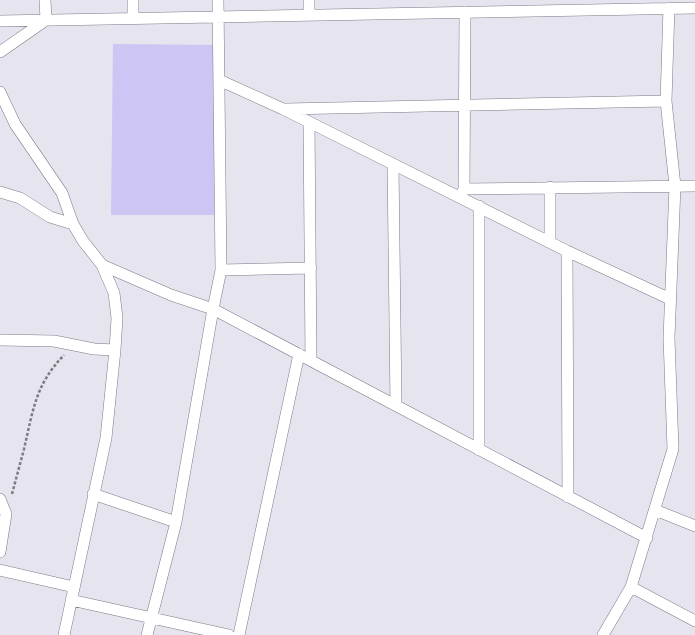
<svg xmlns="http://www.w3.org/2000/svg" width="695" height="635" viewBox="0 0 695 635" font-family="Cabin,sans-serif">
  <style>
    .green { fill: #cdc5f3 }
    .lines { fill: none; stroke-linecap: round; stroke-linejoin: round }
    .minor-casing { stroke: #7c7a85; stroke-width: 12 }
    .path { stroke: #7c7b82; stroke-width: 2.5; stroke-dasharray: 3 2; stroke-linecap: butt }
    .minor { stroke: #fff; stroke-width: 11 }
  </style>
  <rect width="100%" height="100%" fill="#e5e4ef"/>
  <path class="green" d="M 113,44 L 216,45 L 214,215 L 111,215 Z"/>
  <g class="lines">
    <g class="minor-casing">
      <path id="minor" d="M 133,0 L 133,18
        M 309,0 L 309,15
        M 0,21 L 695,8
        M 0,52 L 46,20 L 45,0
        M 219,80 L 283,109 L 567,251 L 670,299
        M 0,92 L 15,124 L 62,193 L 73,224 L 83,241 L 102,265 L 114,293 L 117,318 L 115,350 L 106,438 L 64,635
        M 286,109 L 666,101
        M 309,122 L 311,360
        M 393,164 L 396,405
        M 550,187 L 550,242
        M 464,189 L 695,186
        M 0,192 L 20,198 L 50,217 L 73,224
        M 461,195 L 464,189 L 465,12
        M 479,206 L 479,450
        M 567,251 L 568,497
        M 102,265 L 171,295 L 213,309 L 647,538
        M 221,270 L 311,268
        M 0,340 L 54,341 L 94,349 L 115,350
        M 93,494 L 176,522
        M 0,499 L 6,514 L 0,552
        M 655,510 L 695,526
        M 0,570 L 74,587
        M 631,587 L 695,621
        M 71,600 L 229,635
        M 147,635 L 176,522 L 213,309 L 221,270 L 218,0
        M 239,635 L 299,354
        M 603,635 L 631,587 L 673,449 L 669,338 L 675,186 L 666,101 L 669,8"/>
    </g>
    <path class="path" d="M 12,494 C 16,479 20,464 24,449 C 33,411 35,385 64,355"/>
    <use href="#minor" class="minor"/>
  </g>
</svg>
